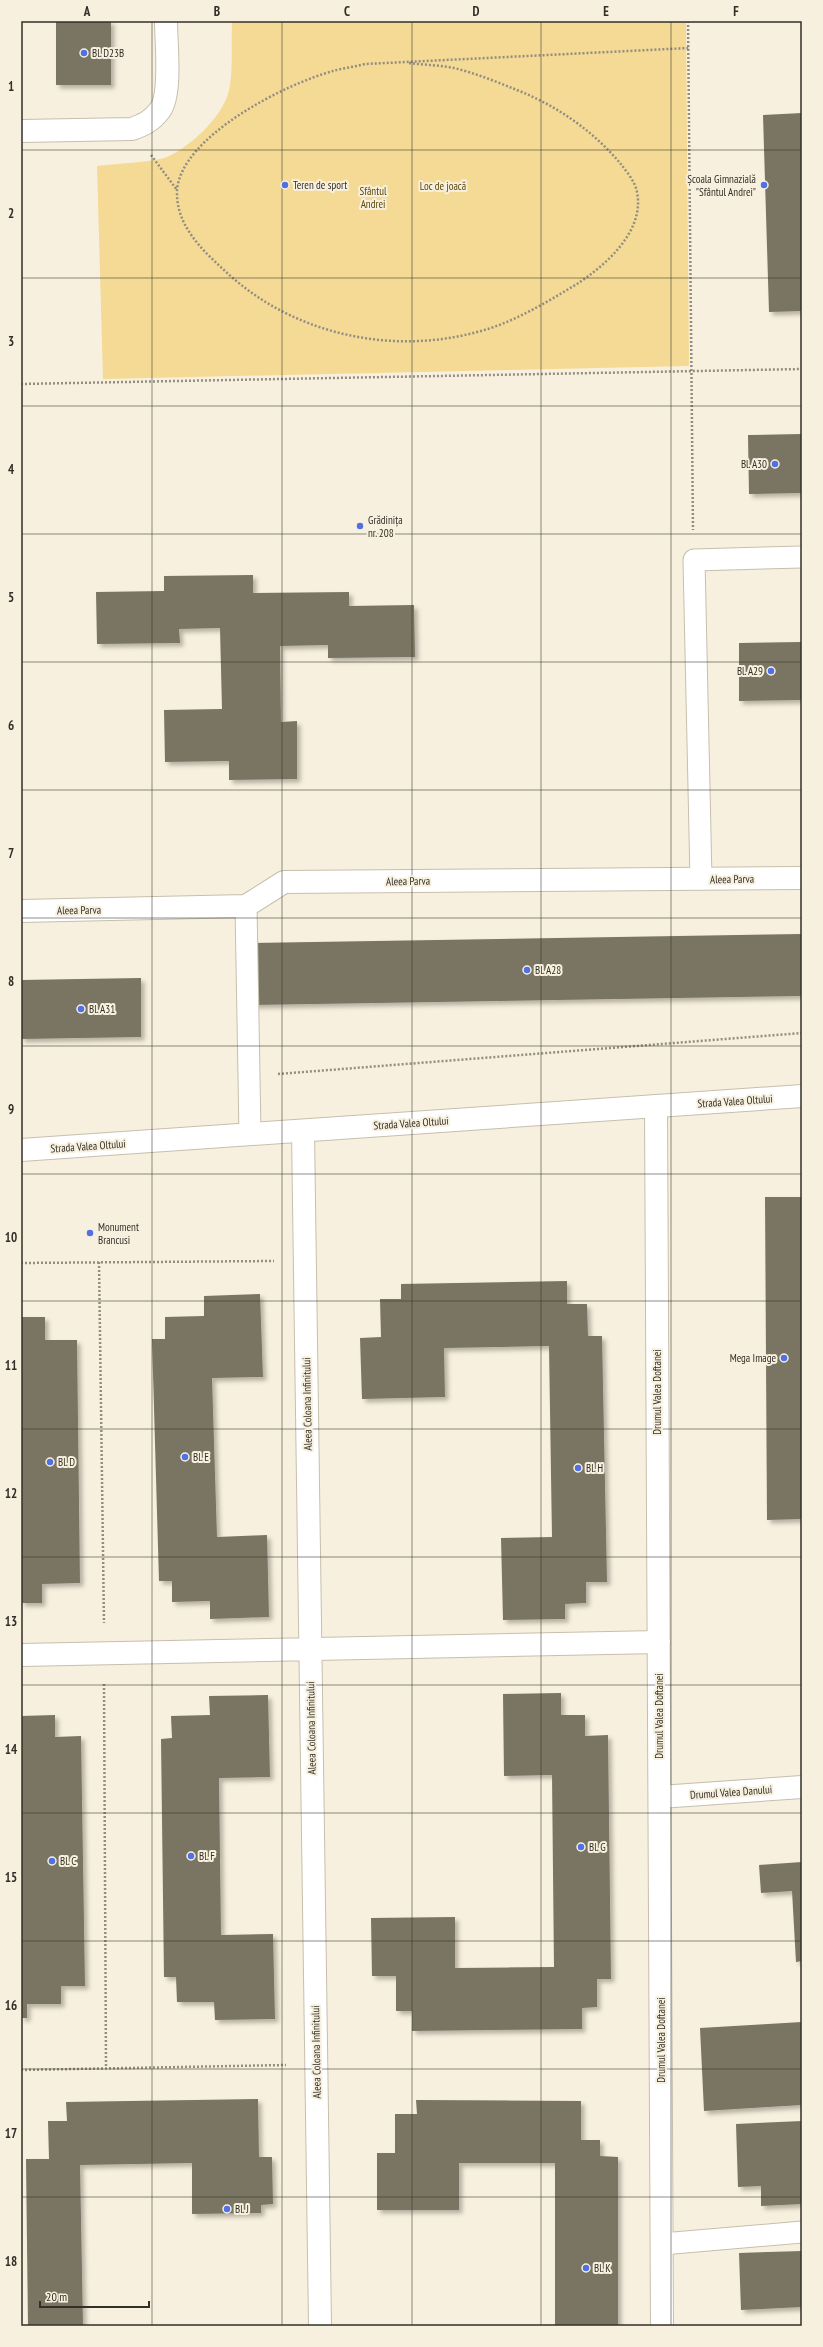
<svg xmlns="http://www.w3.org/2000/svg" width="823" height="2347" viewBox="0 0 823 2347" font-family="'PT Sans Narrow',sans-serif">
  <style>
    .green { fill: #f5da95 }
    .building { fill: #7a7463; filter: url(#shadow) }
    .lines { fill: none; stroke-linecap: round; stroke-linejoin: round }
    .lane-casing { stroke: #c6bfad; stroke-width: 23 }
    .street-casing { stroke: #c6bfad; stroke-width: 24 }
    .secondary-casing { stroke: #c6bfad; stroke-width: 24 }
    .path { stroke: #938d81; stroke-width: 2.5; stroke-dasharray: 2 2; stroke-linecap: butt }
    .lane { stroke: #fff; stroke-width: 21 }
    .street { stroke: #fff; stroke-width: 22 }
    .secondary { stroke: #fff; stroke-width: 22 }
    .grid { fill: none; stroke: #322f28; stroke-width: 1; stroke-opacity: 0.55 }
    .poi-dot { fill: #5070e4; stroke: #f8f0de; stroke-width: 1.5 }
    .labels { text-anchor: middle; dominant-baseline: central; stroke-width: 4; stroke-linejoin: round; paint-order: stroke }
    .poi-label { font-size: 11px; fill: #322f28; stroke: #f8f0de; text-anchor: start }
    .park-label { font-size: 11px; fill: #5a4608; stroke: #f8f0de }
    .street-label { font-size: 11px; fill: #322f28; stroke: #f8f0de }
    .neatline { fill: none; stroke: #322f28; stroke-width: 1.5 }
    .grid-label { font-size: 13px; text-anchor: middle; font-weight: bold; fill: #322f28 }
  </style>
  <defs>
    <filter id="shadow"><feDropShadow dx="3.5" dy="3.5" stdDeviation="2" flood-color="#0004"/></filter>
  </defs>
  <rect width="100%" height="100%" fill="#f8f0de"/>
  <path class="green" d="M 232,21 L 686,21 L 689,366 L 103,379 L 97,166 C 114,164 154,162 167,157 C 192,146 227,113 230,85 C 233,65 231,42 232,21 Z"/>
  <path class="building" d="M 56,21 L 111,21 L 111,85 L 56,85 Z
    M 802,113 L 802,311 L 769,312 L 763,115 Z
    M 802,434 L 802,493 L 749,494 L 748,435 Z
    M 253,575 L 253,593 L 349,592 L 349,606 L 414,605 L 415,657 L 328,658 L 328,645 L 280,646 L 281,722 L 297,721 L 297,779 L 229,780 L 229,761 L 165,762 L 164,710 L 222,709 L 220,628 L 179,629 L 180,643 L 97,644 L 96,592 L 164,591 L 164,576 Z
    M 802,642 L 802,700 L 739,701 L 739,643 Z
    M 802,934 L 802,996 L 252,1005 L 252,943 Z
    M 141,978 L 141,1037 L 21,1039 L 21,980 Z
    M 765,1197 L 802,1197 L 802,1519 L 767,1520 Z
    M 567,1281 L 567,1304 L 587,1304 L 588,1336 L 602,1336 L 607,1582 L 586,1582 L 586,1603 L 565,1604 L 565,1619 L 503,1620 L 501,1538 L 552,1537 L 549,1346 L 444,1348 L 445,1397 L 362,1399 L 360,1338 L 381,1337 L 380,1299 L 401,1299 L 401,1284 Z
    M 260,1294 L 263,1377 L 212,1378 L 217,1537 L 267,1535 L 269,1617 L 210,1619 L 210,1601 L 172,1602 L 172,1581 L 159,1581 L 152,1339 L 165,1339 L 165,1317 L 204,1316 L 204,1296 Z
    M 21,1317 L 45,1317 L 45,1340 L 77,1340 L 80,1583 L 42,1584 L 42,1603 L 21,1603 Z
    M 561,1693 L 561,1715 L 585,1715 L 585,1736 L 608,1735 L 611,1979 L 597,1979 L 597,2007 L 582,2008 L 582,2029 L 412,2031 L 412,2011 L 396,2011 L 396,1976 L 372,1976 L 371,1918 L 455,1917 L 455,1968 L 554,1967 L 552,1775 L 504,1776 L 503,1694 Z
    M 268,1695 L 270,1777 L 219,1778 L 221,1935 L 273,1934 L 275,2019 L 215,2020 L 214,2002 L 177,2002 L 176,1977 L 164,1977 L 161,1739 L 172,1738 L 171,1716 L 210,1715 L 209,1696 Z
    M 55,1715 L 55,1737 L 81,1736 L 85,1986 L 61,1986 L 61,2004 L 27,2004 L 27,2018 L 21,2018 L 21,1716 Z
    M 802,1862 L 802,1961 L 796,1962 L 792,1891 L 761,1893 L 759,1865 Z
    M 802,2022 L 802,2105 L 704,2111 L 700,2028 Z
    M 258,2099 L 259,2157 L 272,2157 L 273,2204 L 261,2205 L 261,2213 L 192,2214 L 192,2163 L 80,2165 L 83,2326 L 28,2326 L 26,2159 L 49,2159 L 48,2121 L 67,2121 L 66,2102 Z
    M 416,2100 L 581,2101 L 581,2140 L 600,2140 L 600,2156 L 618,2157 L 618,2326 L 555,2326 L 555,2163 L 459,2163 L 459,2210 L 377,2210 L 377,2153 L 395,2153 L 395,2114 L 417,2114 Z
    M 802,2121 L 802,2204 L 761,2206 L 761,2186 L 738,2187 L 736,2124 Z
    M 802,2251 L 802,2307 L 741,2310 L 739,2253 Z"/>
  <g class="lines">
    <g class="lane-casing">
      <path id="lane" d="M 701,879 L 694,560 L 802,557
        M 246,906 L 250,1134
        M 662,2244 L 802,2232"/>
    </g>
    <g class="street-casing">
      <path id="street" d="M 21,131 L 132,129 C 143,125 152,121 160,110 C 172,94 166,42 166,21
        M 21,911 L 246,906 L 284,882 L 802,878
        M 656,1106 L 662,2326
        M 303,1131 L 320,2326
        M 21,1655 L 659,1642
        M 660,1797 L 802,1787"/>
    </g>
    <g class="secondary-casing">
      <path id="secondary" d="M 21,1150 L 802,1096"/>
    </g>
    <path class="path" d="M 688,21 L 693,530
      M 409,63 C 424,65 439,65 454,68 C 475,73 497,82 517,90 C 557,106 592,130 620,163 C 626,171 635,181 637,192 C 645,231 606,265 577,284 C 545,303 513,323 477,332 C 389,356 290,333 224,270 C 201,249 176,225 177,191 C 180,137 285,84 333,71 C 343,68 354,67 365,64 L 689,48
      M 151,155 L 177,190
      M 21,384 L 802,369
      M 278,1074 L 802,1033
      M 99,1262 L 104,1623
      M 21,1263 L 274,1261
      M 104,1684 L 106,2068
      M 21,2070 L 286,2065"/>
    <use href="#lane" class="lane"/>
    <use href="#street" class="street"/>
    <use href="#secondary" class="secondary"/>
  </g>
  <path class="grid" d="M 152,21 L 152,2326M 282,21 L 282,2326M 412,21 L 412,2326M 541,21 L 541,2326M 671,21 L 671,2326M 21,150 L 802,150M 21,278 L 802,278M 21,406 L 802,406M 21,534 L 802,534M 21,662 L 802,662M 21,790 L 802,790M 21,918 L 802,918M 21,1046 L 802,1046M 21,1174 L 802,1174M 21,1301 L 802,1301M 21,1429 L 802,1429M 21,1557 L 802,1557M 21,1685 L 802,1685M 21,1813 L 802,1813M 21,1941 L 802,1941M 21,2069 L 802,2069M 21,2197 L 802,2197"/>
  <g class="poi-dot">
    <circle cx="84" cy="53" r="4"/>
    <circle cx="285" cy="185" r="4"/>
    <circle cx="764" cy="185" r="4"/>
    <circle cx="775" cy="464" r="4"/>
    <circle cx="360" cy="526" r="4"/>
    <circle cx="771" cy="671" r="4"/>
    <circle cx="527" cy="970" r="4"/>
    <circle cx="81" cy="1009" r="4"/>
    <circle cx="90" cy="1233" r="4"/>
    <circle cx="784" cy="1358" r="4"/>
    <circle cx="185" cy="1457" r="4"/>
    <circle cx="50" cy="1462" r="4"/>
    <circle cx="578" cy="1468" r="4"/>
    <circle cx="581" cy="1847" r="4"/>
    <circle cx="191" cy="1856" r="4"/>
    <circle cx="52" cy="1861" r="4"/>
    <circle cx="227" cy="2209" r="4"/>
    <circle cx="586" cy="2268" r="4"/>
  </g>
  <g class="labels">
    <g class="poi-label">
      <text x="92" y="53">Bl. D23B</text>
      <text x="756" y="179" text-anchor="end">Școala Gimnazială<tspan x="756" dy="13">"Sfântul Andrei"</tspan></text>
      <text x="293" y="185">Teren de sport</text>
      <text x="767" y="464" text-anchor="end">Bl. A30</text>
      <text x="368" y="520">Grădinița<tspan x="368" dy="13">nr. 208</tspan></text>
      <text x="763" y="671" text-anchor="end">Bl. A29</text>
      <text x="535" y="970">Bl. A28</text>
      <text x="89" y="1009">Bl. A31</text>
      <text x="98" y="1227">Monument<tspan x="98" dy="13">Brancusi</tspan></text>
      <text x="776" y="1358" text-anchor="end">Mega Image</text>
      <text x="193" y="1457">Bl. E</text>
      <text x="58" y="1462">Bl. D</text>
      <text x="586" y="1468">Bl. H</text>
      <text x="589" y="1847">Bl. G</text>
      <text x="199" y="1856">Bl. F</text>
      <text x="60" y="1861">Bl. C</text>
      <text x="235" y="2209">Bl. J</text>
      <text x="594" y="2268">Bl. K</text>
    </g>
    <g class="park-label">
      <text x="443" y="186">Loc de joacă</text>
      <text x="373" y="191">Sfântul<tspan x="373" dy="13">Andrei</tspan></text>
    </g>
    <g class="street-label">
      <text transform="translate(732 879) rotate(-1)">Aleea Parva</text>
      <text transform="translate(408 881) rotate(-1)">Aleea Parva</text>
      <text transform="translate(79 910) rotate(-1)">Aleea Parva</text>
      <text transform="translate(735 1101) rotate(-4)">Strada Valea Oltului</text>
      <text transform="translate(411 1123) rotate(-4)">Strada Valea Oltului</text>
      <text transform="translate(88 1146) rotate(-4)">Strada Valea Oltului</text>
      <text transform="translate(657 1392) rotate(-90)">Drumul Valea Doftanei</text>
      <text transform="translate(307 1404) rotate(-91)">Aleea Coloana Infinitului</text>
      <text transform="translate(659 1716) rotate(-90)">Drumul Valea Doftanei</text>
      <text transform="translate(311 1728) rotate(-91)">Aleea Coloana Infinitului</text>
      <text transform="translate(731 1792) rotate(-4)">Drumul Valea Danului</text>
      <text transform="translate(661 2040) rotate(-90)">Drumul Valea Doftanei</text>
      <text transform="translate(316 2052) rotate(-91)">Aleea Coloana Infinitului</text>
    </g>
  </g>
  <rect width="823" height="2347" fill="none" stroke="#f8f0de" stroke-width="44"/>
  <path d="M40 2301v6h109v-6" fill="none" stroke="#322f28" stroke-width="2"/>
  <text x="46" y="2301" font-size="12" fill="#322f28" stroke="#f8f0de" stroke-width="3" paint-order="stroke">20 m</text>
  <rect x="22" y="22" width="779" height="2303" class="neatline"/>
  <g class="grid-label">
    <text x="87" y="16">A</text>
    <text x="217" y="16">B</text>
    <text x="347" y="16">C</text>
    <text x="476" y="16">D</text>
    <text x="606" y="16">E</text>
    <text x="736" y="16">F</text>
    <text x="11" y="91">1</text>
    <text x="11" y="218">2</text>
    <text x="11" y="346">3</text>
    <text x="11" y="474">4</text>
    <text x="11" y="602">5</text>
    <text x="11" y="730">6</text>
    <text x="11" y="858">7</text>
    <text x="11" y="986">8</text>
    <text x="11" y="1114">9</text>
    <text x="11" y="1242">10</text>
    <text x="11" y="1370">11</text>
    <text x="11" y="1498">12</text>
    <text x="11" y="1626">13</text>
    <text x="11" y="1754">14</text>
    <text x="11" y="1882">15</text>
    <text x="11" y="2010">16</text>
    <text x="11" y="2138">17</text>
    <text x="11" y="2266">18</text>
  </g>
</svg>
